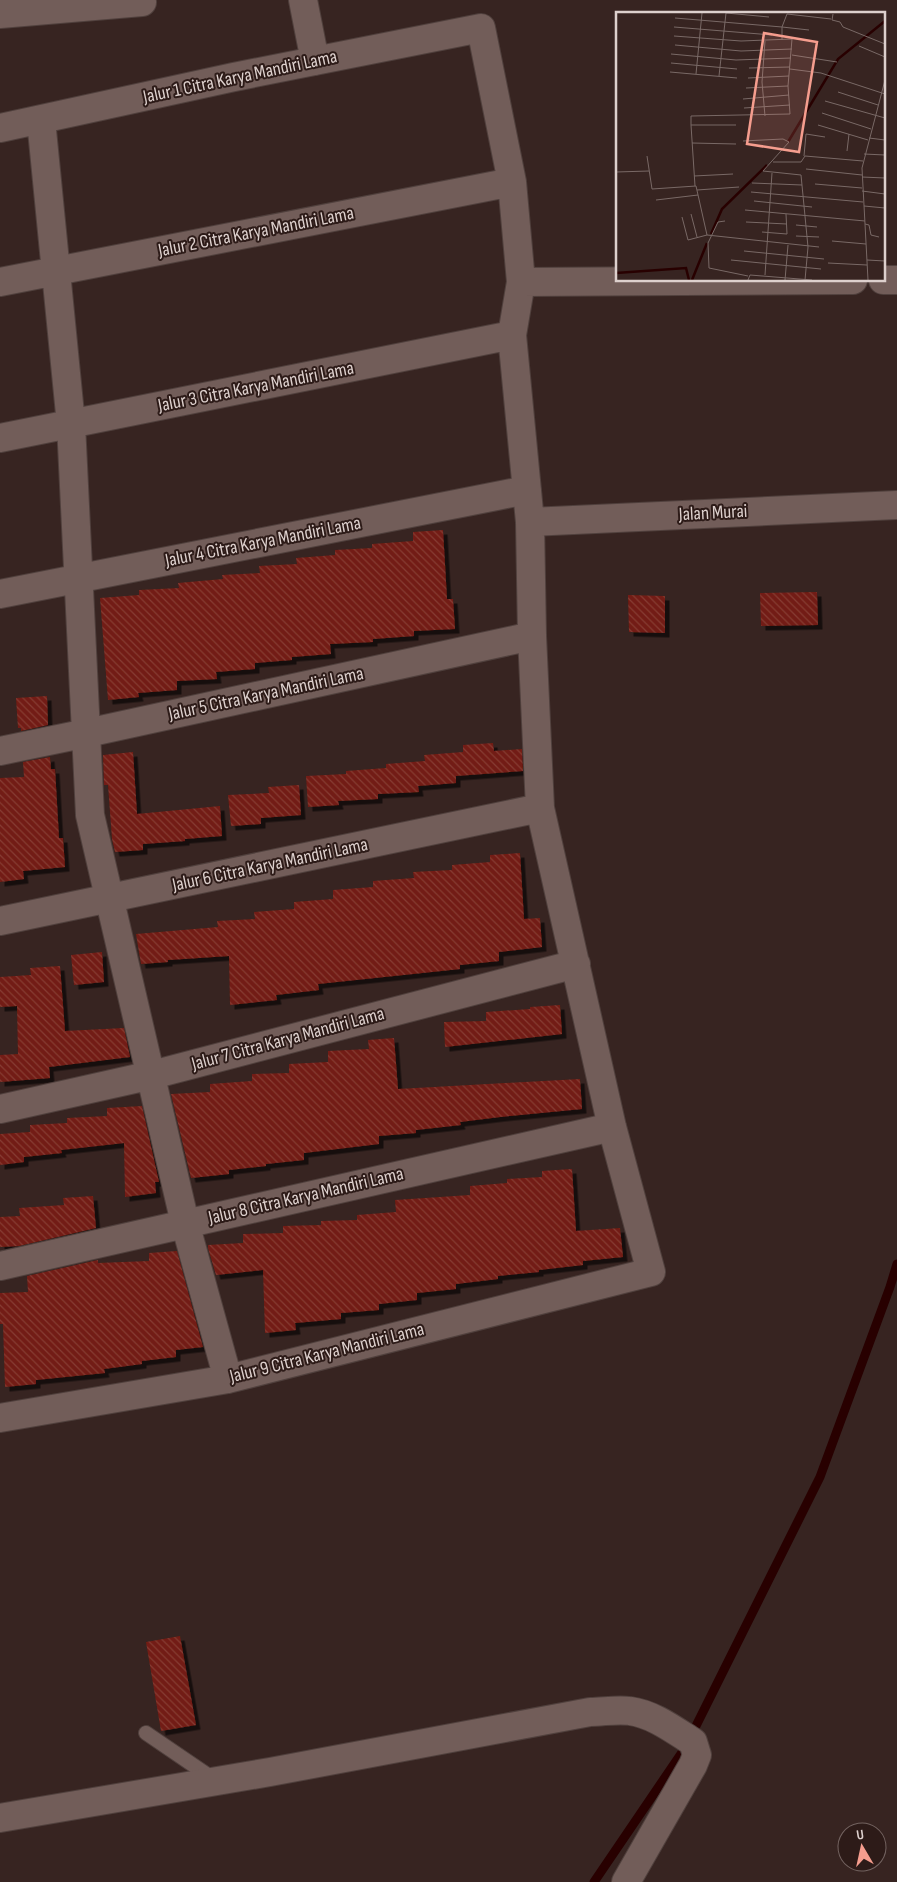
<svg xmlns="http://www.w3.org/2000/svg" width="897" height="1882" viewBox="0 0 897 1882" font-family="'Sofia Sans Condensed',sans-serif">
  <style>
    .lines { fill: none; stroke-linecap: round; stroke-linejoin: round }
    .stream { stroke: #280000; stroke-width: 9 }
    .building { fill: url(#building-back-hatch); filter: url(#shadow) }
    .service-casing { stroke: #50403d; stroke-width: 16 }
    .minor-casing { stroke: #50403d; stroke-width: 30 }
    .service { stroke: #725d59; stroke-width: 14 }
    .minor { stroke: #725d59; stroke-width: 28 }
    .labels { text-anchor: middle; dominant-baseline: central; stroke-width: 4; stroke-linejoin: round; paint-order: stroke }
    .street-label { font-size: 19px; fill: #ddd0cd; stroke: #2d1b18 }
    .inset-river { fill: none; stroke: #280000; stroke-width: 2.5 }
    .inset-road { fill: none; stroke: #796966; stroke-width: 1 }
    .view { fill: #f59d8e; fill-opacity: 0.15; stroke: #f59d8e; stroke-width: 2.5 }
    .inset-edge { fill: none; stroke: #ddd0cd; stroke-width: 2.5 }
  </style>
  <defs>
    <pattern id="building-back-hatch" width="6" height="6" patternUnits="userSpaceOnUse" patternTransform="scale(1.25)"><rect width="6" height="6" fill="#721c13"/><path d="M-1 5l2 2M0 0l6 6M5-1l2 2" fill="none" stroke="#863c34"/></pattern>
    <filter id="shadow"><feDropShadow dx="4.5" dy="4.5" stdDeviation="0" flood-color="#0009"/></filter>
  </defs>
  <rect width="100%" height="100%" fill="#372421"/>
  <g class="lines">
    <path class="stream" d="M 594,1882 L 685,1748 L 820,1477 L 890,1287 L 897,1264"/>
  </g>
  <path class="building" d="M 443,530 L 447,599 L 453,599 L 455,629 L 414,631 L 414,636 L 373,639 L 373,642 L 330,644 L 331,654 L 292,657 L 292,660 L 255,663 L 255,669 L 216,672 L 217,679 L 177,681 L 177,690 L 138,693 L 139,697 L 108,700 L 100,598 L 139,595 L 139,590 L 179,588 L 178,583 L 223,579 L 222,575 L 260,573 L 259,566 L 297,564 L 296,558 L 335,555 L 335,550 L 372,548 L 372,544 L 413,541 L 413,532 Z
    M 817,592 L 818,625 L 761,626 L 760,593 Z
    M 628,595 L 665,596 L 665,633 L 629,632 Z
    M 47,696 L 48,725 L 21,731 L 21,728 L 18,728 L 16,698 Z
    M 493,743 L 494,751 L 522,749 L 523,771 L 456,776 L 456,783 L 418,786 L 419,792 L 378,794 L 378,799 L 338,801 L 339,805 L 308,807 L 306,776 L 346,774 L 346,771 L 386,768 L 386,764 L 425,761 L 424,755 L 463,752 L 463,745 Z
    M 133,752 L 137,814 L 220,806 L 222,836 L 185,839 L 185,841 L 143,844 L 143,850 L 115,852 L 112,839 L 108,785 L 104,785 L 103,755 Z
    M 50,757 L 51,769 L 55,769 L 59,838 L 63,838 L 65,867 L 23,871 L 24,879 L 0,882 L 0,778 L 24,777 L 23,762 Z
    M 299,785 L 301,815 L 261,818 L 261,824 L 231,826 L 228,795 L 269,793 L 268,787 Z
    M 520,853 L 524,919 L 540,918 L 542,947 L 499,952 L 499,961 L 460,965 L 460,969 L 318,984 L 319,990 L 276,995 L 277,1000 L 230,1005 L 229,956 L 168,960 L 168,962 L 141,964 L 136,934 L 218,927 L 217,921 L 255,919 L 254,912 L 294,909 L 294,902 L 333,899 L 333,890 L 373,887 L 373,881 L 414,878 L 413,872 L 452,870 L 452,865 L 490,862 L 490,855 Z
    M 102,952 L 104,982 L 74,985 L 71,955 Z
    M 60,966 L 65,1031 L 124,1028 L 130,1057 L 49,1067 L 50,1078 L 0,1082 L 0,1055 L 18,1054 L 17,1006 L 0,1007 L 0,977 L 31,975 L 30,968 Z
    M 560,1005 L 562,1034 L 445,1047 L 444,1022 L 486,1021 L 486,1012 L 530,1009 L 530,1007 Z
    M 394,1038 L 398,1089 L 580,1079 L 582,1109 L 500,1117 L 460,1122 L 461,1125 L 416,1130 L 416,1133 L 379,1136 L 379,1144 L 304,1153 L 304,1160 L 266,1164 L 266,1166 L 229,1170 L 229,1174 L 191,1178 L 171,1094 L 210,1092 L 210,1084 L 252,1081 L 252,1074 L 289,1073 L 289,1064 L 328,1062 L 328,1051 L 369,1049 L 368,1040 Z
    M 142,1106 L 159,1182 L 155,1182 L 156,1193 L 125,1197 L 124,1143 L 61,1150 L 62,1153 L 24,1157 L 24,1162 L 0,1165 L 0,1134 L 30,1132 L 30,1125 L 67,1123 L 67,1118 L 107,1116 L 107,1108 Z
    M 572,1169 L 576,1231 L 620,1228 L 623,1257 L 583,1261 L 583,1265 L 539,1270 L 539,1272 L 498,1276 L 498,1279 L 456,1284 L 456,1289 L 417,1293 L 417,1300 L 379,1304 L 379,1310 L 341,1313 L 341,1319 L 295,1323 L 296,1330 L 265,1333 L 263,1270 L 216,1275 L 208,1248 L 208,1245 L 243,1243 L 243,1234 L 283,1233 L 283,1226 L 321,1225 L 321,1221 L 357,1220 L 357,1215 L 396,1212 L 395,1200 L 470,1195 L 470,1186 L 507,1183 L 507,1179 L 542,1177 L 542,1171 Z
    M 93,1196 L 96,1228 L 19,1246 L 0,1247 L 0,1217 L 20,1216 L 19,1208 L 64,1205 L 63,1198 Z
    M 177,1251 L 203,1347 L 176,1350 L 176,1357 L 142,1361 L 142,1364 L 104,1369 L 105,1373 L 36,1380 L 36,1384 L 5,1387 L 3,1324 L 0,1324 L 0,1293 L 28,1292 L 27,1276 L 98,1260 L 98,1263 L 149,1261 L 149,1253 Z
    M 180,1636 L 196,1725 L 161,1731 L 146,1642 Z"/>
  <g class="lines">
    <g class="service-casing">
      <path id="service" d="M 146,1733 L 215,1780"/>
    </g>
    <g class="minor-casing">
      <path id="minor" d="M 303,0 L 315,61
        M 0,14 L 142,2
        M 41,120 L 71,424 L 90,815 L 185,1223 L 228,1379
        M 0,128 L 234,77 L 481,28 L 512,182 L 521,282 L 512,335 L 530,522 L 532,636 L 540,808 L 612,1127 L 651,1272 L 228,1379 L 0,1418
        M 883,280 L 897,280
        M 0,282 L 512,182
        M 521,282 L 853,280
        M 0,438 L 512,335
        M 530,522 L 897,505
        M 0,594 L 527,490
        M 0,751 L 87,733 L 532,636
        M 0,921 L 540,808
        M 0,1109 L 152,1075 L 576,964
        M 0,1266 L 612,1127
        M 0,1818 L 270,1772 L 590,1712 C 603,1712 617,1709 630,1711 C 653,1714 674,1730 693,1742 L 697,1755 L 693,1765 L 626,1882"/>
    </g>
    <use href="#service" class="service"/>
    <use href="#minor" class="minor"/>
  </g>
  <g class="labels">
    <g class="street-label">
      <text transform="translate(240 77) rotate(-12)">Jalur 1 Citra Karya Mandiri Lama</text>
      <text transform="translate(256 232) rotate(-11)">Jalur 2 Citra Karya Mandiri Lama</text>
      <text transform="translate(256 387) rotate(-11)">Jalur 3 Citra Karya Mandiri Lama</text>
      <text transform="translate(713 513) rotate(-3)">Jalan Murai</text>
      <text transform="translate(263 542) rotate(-11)">Jalur 4 Citra Karya Mandiri Lama</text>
      <text transform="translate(266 694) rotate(-12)">Jalur 5 Citra Karya Mandiri Lama</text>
      <text transform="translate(270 865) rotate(-12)">Jalur 6 Citra Karya Mandiri Lama</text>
      <text transform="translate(288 1039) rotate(-15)">Jalur 7 Citra Karya Mandiri Lama</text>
      <text transform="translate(306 1196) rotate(-13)">Jalur 8 Citra Karya Mandiri Lama</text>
      <text transform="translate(327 1353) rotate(-14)">Jalur 9 Citra Karya Mandiri Lama</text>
    </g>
  </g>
  <g transform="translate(616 12)">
    <rect width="269" height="269" fill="#372421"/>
    <path class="inset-river" d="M 172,130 L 222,47 L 269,9M 95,222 L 106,197 L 151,153M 0,261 L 70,256 L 73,268M 76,268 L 91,231"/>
    <path class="inset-road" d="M 110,1 L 153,5M 217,2 L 216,8 L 224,10 L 227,15 L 269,32M 59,6 L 166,15 L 166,28M 58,15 L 156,23M 193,18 L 166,15 L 171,2 L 215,7M 58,24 L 125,29 L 176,27 L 172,74 L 174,102 L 75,104 L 75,113M 59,33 L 125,39 L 176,37M 243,34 L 269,45M 55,42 L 120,48 L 175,46M 176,43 L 221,50M 55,51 L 121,57M 133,56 L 174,55M 174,57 L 205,61 L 269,82M 54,60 L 121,66M 80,62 L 86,1M 103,64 L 110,1M 132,66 L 173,64M 130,76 L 172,74M 222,80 L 262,93M 127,87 L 173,83M 209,89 L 269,106M 128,96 L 174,93M 206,101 L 255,117M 149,104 L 146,70 L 149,29M 202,113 L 252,128M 253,126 L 269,128M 127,129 L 167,127 L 173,130 L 147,159 L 185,163 L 192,235 L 189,268M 76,131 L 120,132M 231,139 L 233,122M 248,142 L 269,143M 31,144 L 36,177 L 80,174 L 91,223 L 203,235M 188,144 L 190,122 L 209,125M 157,150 L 185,150 L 189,144 L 247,149M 190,157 L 246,163M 0,160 L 33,159M 78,164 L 117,162M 246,165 L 269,166M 136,171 L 186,173M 199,172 L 246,176M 79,174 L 75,113 L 120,113M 81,178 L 123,175M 246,179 L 269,182M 135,180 L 247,190M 40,188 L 82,183M 138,189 L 196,195M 248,194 L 269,196M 129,198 L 249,209M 75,202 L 81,225M 66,205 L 72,228 L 91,223M 109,209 L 102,210 L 92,231 L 93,256 L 132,264M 130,210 L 171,212M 249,212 L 253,213 L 255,223 L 263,225M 180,213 L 201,215M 146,220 L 171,222 L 170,202M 180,224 L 203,225M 216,229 L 250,232M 128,239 L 208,247M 115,248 L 205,257M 251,248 L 269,249M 212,251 L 251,253M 149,263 L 156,161M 132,268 L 134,263 L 196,268M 169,268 L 172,233M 252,268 L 246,156 L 269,68"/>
    <path class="view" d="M 148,21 L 201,30 L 183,140 L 131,132 Z"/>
    <rect width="269" height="269" class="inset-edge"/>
  </g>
  <g transform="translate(862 1847) rotate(351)"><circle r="24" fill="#2d1b18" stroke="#736360"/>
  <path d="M0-4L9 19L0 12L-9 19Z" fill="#f59d8e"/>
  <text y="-8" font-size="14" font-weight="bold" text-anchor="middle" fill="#ddd0cd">U</text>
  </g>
</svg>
